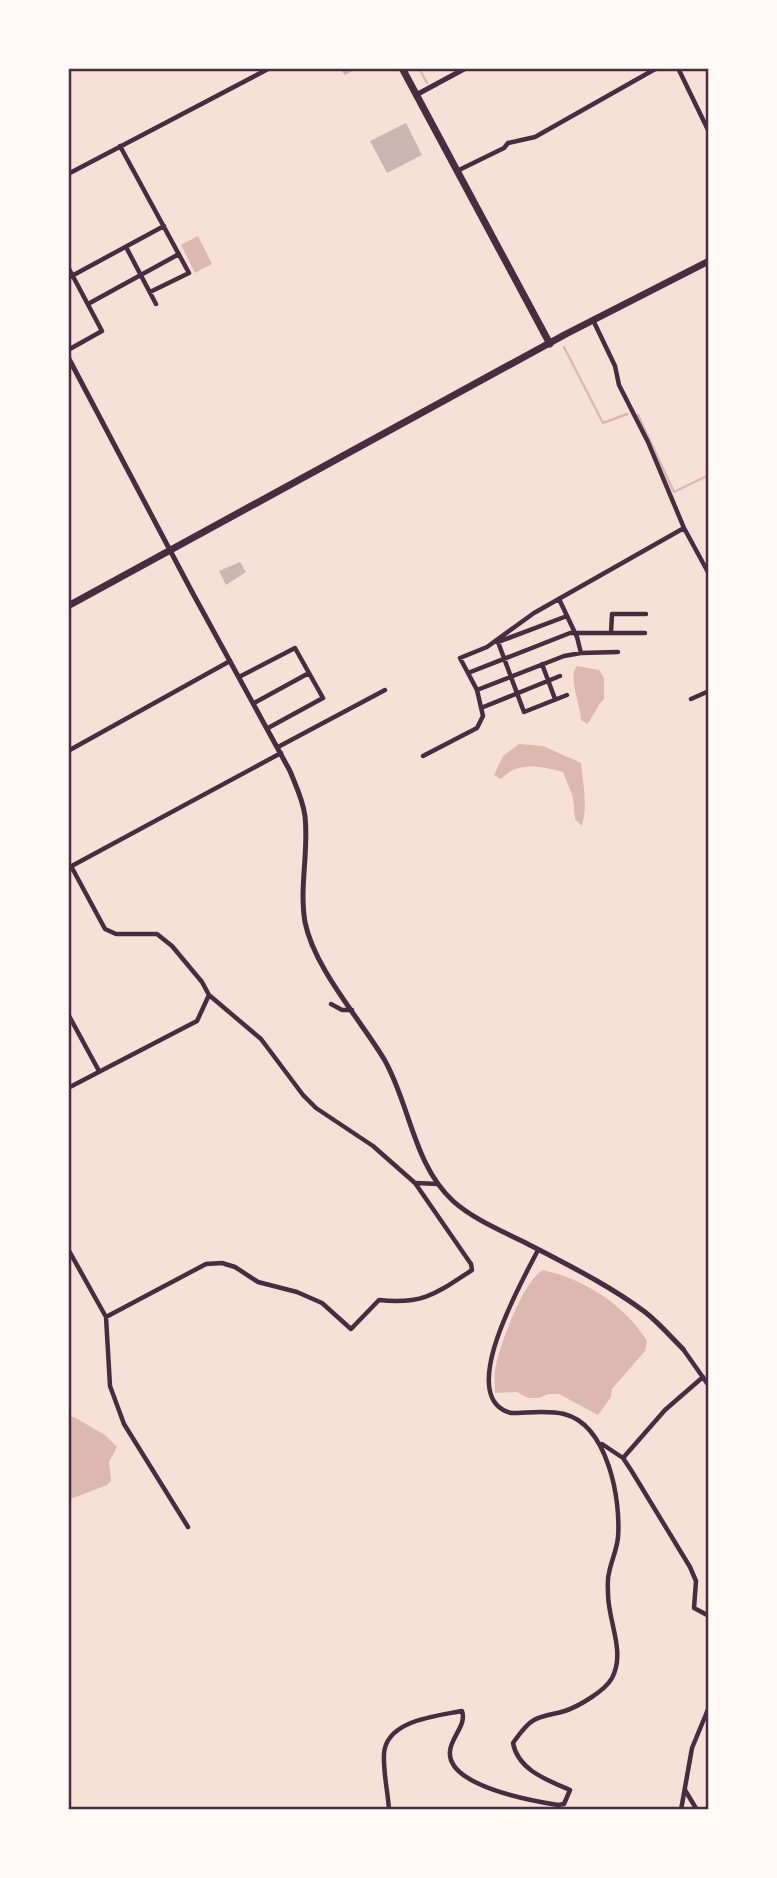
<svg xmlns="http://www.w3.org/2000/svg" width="777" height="1878" viewBox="0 0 777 1878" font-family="Inter,sans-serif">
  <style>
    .water { fill: #dcb8b0 }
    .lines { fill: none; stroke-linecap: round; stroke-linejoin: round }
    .stream { stroke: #dcb8b0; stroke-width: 2.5 }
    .building { fill: #ccb4b1 }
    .minor { stroke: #4a2c40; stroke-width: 4.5 }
    .tertiary { stroke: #4a2c40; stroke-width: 5 }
    .primary { stroke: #4a2c40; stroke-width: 7 }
    .neatline { fill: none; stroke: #4a2c40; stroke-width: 2.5 }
  </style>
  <rect width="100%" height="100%" fill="#f7e1d7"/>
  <path class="water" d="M 198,236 L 212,264 L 195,273 L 181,245 Z
    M 577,666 L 599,670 L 604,678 L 604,699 C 595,708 595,715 587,724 L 581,720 C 581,705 567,677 577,666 Z
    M 519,744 L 543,746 L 581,763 C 583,784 588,805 582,826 L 575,819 L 573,797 L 563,772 C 542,766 517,761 501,779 L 494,775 L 503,756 Z
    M 543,1270 C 584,1279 625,1305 647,1341 L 645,1351 L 612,1389 L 611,1397 L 598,1415 L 559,1394 L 548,1394 L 539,1398 L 528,1398 L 517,1392 L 495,1393 C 495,1384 494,1374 496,1365 C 501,1343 523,1281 543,1270 Z
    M 68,1417 L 74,1417 L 105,1435 L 117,1447 L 109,1462 L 111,1481 L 107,1485 L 68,1500 Z"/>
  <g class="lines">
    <path class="stream" d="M 419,68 L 427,83
      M 564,347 L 603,423 L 627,414
      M 638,415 L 674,492 L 709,475"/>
  </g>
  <path class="building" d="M 339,68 L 357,68 L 345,75 Z
    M 406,123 L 422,155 L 387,173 L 370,141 Z
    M 240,562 L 246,572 L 226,585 L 219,571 Z"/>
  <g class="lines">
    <path class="minor" d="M 678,68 L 709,132
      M 120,146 L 189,273 L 150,292
      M 457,171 L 504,148 L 508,143 L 535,137 L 657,68
      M 68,174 L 270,68
      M 126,247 L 156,304
      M 68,267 L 102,331 L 68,350
      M 68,278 L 164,226
      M 88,304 L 179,254
      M 593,320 L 615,366 L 619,385 L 648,442 L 684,528 L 709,574
      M 559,599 L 577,637 L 581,653
      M 611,633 L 612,614 L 646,614
      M 498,642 L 524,712 L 567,695
      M 498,642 L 567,616
      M 542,664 L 555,699
      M 468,673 L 570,633 L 645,633
      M 239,677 L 295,648 L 323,698 L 268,728
      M 477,690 L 564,656 L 581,653 L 618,652
      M 691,699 L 709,691
      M 254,703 L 309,673
      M 481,708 L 560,676
      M 278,747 L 385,690
      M 68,751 L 230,661
      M 423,756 L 477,728 L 483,716 L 477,690 L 460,658 L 487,647 L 534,613 L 684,528
      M 71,866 L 105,929 L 116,934 L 157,934 L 172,946 L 202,982 L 209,995 L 261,1039 L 303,1095 L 316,1108 L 373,1146 L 415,1183 L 471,1264 L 472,1270 C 437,1293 423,1305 379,1300 L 351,1329 L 322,1303 L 297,1292 L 258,1282 L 235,1267 L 222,1263 L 206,1264 L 106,1317
      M 68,868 L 281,753
      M 331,1004 L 342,1010 L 352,1010
      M 68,1014 L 99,1071
      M 68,1088 L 197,1021 L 209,995
      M 416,1183 L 438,1184
      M 68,1249 L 106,1317 L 110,1386 L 124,1424 L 188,1527
      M 683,1349 L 709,1386
      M 602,1444 L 623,1458 L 631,1470 L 690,1567 L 696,1581 L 694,1608 L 709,1616
      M 623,1458 L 665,1410 L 703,1377
      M 685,1790 L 697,1810
      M 389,1810 C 388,1792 383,1772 384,1754 C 386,1720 437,1716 462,1711 C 467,1725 451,1737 450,1751 C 446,1786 533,1801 558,1805 L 564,1804 L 570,1790 C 547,1780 518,1770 513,1743 C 519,1735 525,1725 534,1720 C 543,1715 556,1714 565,1711 C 579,1706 605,1691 612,1678 C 626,1652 608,1621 608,1594 C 608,1588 607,1580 609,1573 C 611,1561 617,1550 618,1537 C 621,1500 608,1425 564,1414 C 548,1410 528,1413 511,1413 C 454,1398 523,1280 538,1250
      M 681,1810 L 692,1748 L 709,1707"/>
    <path class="tertiary" d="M 416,95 L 466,68
      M 68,357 L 191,590 L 290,771 C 296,786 303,800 305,816 C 309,851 299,887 305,922 C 314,968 360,1019 384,1059 C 410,1104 413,1164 453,1201 C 473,1219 502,1231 526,1243 C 566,1264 609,1285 645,1312 C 659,1323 671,1337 683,1349"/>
    <path class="primary" d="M 402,68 L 550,344
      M 68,606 L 566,334 L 709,261"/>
  </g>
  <rect width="777" height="1878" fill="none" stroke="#fffaf5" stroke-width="140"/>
  <rect x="70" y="70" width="637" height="1738" class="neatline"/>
</svg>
